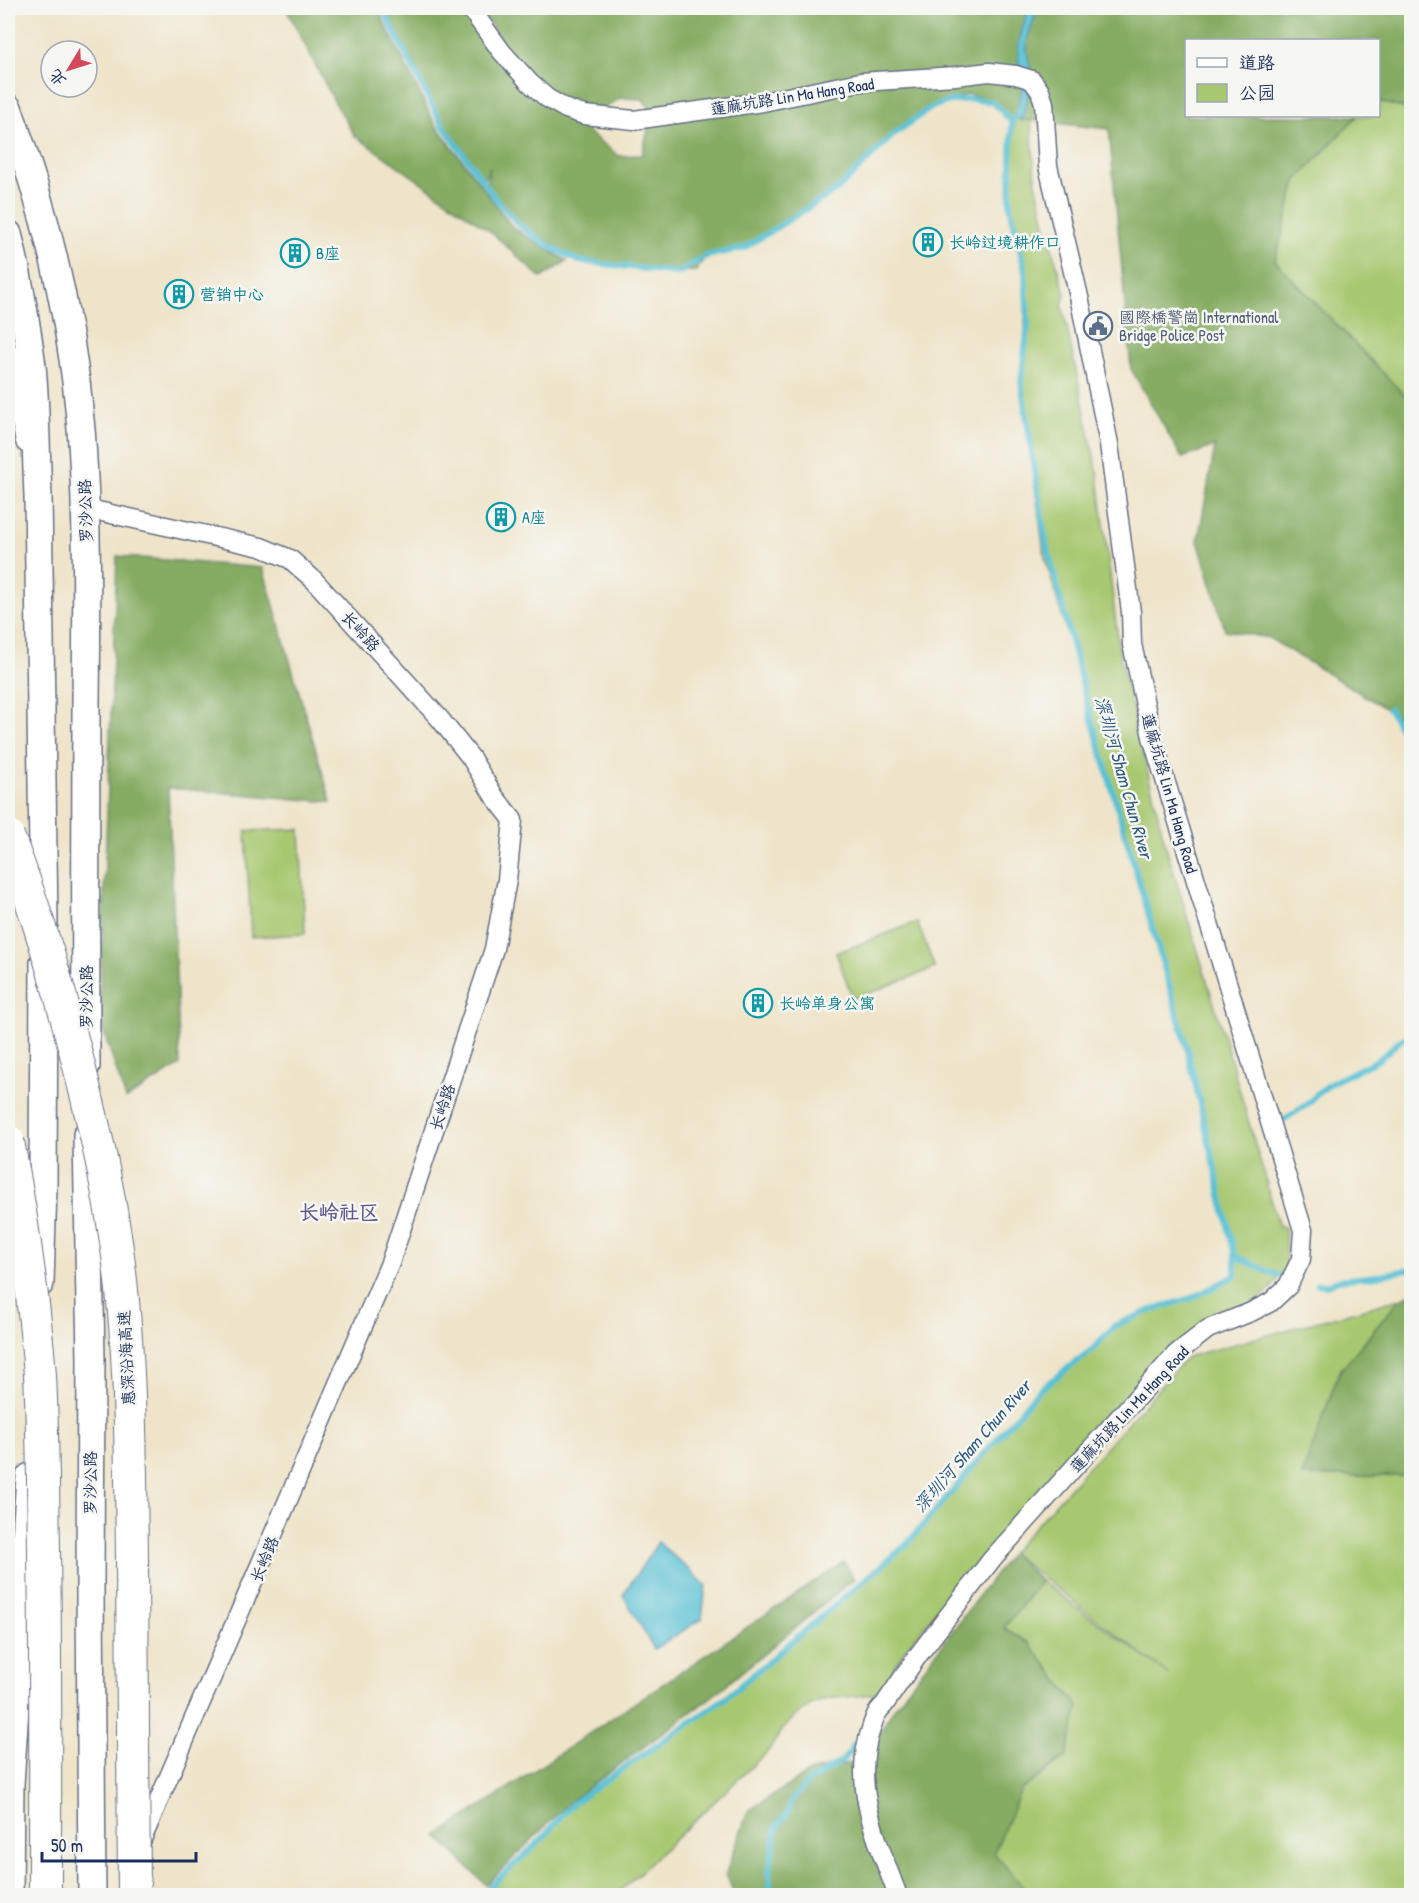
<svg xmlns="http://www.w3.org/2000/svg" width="1419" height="1903" viewBox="0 0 1419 1903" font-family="'Patrick Hand','LXGW WenKai TC',sans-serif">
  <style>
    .green { fill: #a7c870; stroke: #617c67; stroke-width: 1.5 }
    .forest { fill: #85ac62; stroke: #506e60; stroke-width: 1.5; fill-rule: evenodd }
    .water { fill: #57c0d4; stroke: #397899; stroke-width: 1.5 }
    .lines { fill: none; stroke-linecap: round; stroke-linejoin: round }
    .stream { stroke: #57c0d4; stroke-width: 6 }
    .street-casing { stroke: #656e83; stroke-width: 21 }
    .secondary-casing { stroke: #656e83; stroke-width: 27 }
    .primary-casing { stroke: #656e83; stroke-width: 30 }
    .street { stroke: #fff; stroke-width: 18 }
    .secondary { stroke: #fff; stroke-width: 24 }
    .primary { stroke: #fff; stroke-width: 27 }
    .highway-bridge-casing { stroke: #656e83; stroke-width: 34; stroke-linecap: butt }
    .highway-bridge { stroke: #fff; stroke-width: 32 }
    .labels { text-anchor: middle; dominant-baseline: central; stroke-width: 5; stroke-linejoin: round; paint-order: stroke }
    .street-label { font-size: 16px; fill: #1b2f5e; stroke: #f6f6f2 }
    .culture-label { font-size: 16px; fill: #0d838f; stroke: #f6f6f2; text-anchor: start }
    .service-label { font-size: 16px; fill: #4e5e75; stroke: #f6f6f2; text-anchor: start }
    .water-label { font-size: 18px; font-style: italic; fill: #2d5a81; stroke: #f6f6f2 }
    .quarter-label { font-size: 20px; font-weight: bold; fill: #5f588c; stroke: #f6f6f2 }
  </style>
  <rect width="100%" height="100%" fill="#f6f6f2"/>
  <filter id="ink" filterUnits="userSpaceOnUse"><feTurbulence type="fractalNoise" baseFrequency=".0167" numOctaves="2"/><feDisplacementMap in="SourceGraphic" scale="12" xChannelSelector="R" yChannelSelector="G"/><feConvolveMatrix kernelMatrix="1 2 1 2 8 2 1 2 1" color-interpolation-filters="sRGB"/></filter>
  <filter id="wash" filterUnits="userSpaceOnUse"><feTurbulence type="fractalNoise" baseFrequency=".008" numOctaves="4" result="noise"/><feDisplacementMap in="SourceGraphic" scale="24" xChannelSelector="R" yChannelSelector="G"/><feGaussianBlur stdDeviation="1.35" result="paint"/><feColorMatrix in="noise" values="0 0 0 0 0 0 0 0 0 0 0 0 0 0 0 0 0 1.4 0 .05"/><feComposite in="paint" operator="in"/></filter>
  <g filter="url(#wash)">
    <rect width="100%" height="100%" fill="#efe4c9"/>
    <path class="green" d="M 1379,102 L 1411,110 L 1411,402 L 1275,261 L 1296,181 L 1357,116 L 1378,116 Z
      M 1015,119 L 1031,121 L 1035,178 L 1045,224 L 1065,294 L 1062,304 L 1098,475 L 1120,657 L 1165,844 L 1223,1033 L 1279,1227 L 1285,1228 L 1286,1268 L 1270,1290 L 1249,1306 L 1213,1319 L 1003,1535 L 906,1648 L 879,1692 C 860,1698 842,1695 824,1700 C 800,1706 782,1728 770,1749 L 616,1895 L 483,1896 L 490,1887 L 529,1851 L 568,1809 L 716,1704 L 906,1545 L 1041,1388 L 1089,1352 L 1114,1326 L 1192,1298 L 1235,1276 L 1234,1250 L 1173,1000 L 1044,554 L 1021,381 L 1025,345 L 1025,274 L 1010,206 L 1012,127 Z
      M 300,829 L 305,934 L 251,937 L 246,831 Z
      M 917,922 L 935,968 L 853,999 L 836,953 Z
      M 1400,1299 L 1339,1372 L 1303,1476 L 1411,1476 L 1411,1895 L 1029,1895 L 982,1846 L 1021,1790 L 1066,1757 L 1079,1707 L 1029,1643 L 1004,1628 L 1041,1581 L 1169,1675 L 1011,1553 L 1187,1357 Z"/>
    <path class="forest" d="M 286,8 L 377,8 L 435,124 L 513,228 L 567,261 L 541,278 L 491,232 L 354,135 L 333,99 Z
      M 385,8 L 461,8 L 502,52 L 509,51 L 479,8 L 1411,8 L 1411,109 L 1379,102 L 1378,40 L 1186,40 L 1186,116 L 1357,116 L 1296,181 L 1275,261 L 1411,402 L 1411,724 L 1269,638 L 1225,630 L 1198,541 L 1215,446 L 1182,458 L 1131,369 L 1109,129 L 1009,118 L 993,102 L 968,94 L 943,103 L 914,120 L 883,144 L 844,183 L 744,248 L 706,256 L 696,271 L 667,272 L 579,261 L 520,226 L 487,186 L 490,167 L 484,182 L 445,127 ZM 620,98 L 643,99 L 652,112 L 642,155 L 619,156 L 588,132 L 593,117 Z
      M 117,556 L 263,568 L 331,802 L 168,788 L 180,1065 L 126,1099 L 99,1018 Z
      M 1411,1294 L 1411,1476 L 1302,1476 L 1339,1372 L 1400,1299 Z
      M 1011,1553 L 1041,1581 L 1004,1628 L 1029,1643 L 1079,1707 L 1066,1757 L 1021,1790 L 994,1853 L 1030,1895 L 734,1895 L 726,1873 L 748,1811 L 811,1771 L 863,1761 L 894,1708 Z
      M 844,1562 L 854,1579 L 709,1699 L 573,1799 L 486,1885 L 437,1836 Z"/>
    <path class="water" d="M 1027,8 L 1038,8 L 1027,40 L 1027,52 L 1031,70 L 1029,91 L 1022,121 C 1015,101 1019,106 1022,88 C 1023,76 1017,63 1018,50 C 1019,35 1026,22 1027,8 Z
      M 658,1542 L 706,1585 L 702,1619 L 654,1649 L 623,1595 Z"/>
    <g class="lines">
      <path class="stream" d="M 382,8 L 442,124 L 495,198 L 520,226 L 550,247 L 579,261 L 678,273 L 706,256 L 744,248 L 838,189 L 895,133 L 932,107 L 950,101 L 973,99 L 993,102 L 1012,122 L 1010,206 L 1025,271 L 1028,325 L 1021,381 L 1046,543 L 1088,706 L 1187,1047 L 1235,1256 L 1235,1276 L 1192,1298 L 1151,1310 L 1114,1326 L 1093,1349 L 1038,1391 L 906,1545 L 723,1700 L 573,1803 L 540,1841 L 490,1887 L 483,1896
        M 1012,122 L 1019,112 L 1021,105
        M 1389,709 L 1412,748
        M 1280,1122 L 1308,1104 L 1318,1093 L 1333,1082 L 1378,1060 L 1402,1039 L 1412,1037
        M 1235,1256 L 1266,1271 L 1278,1275
        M 1317,1284 L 1327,1285 L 1338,1280 L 1377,1276 L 1412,1269
        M 771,1896 L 769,1872 L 777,1826 L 788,1812 L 792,1800 L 808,1782 L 842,1761 L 850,1752 L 853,1744"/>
    </g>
  </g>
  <g filter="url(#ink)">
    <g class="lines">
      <g class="street-casing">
        <path id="street" d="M 470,8 L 502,52 L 530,83 L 547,98 L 566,109 L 584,115 L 634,120 L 763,102 L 860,82 L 955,76 L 989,72 L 1016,75 L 1032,80 L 1040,91 L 1044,103 L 1048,166 L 1080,301 L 1109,444 L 1131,612 L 1132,644 L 1152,737 L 1303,1230 L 1301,1259 L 1288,1286 L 1271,1302 L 1251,1312 L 1208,1329 L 1176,1354 L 992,1559 L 919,1654 L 884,1705 C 876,1712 874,1719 871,1729 C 851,1786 878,1842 898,1896
          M 84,508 L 261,547 L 290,559 L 314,580 L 440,719 L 471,758 L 494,796 L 513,820 L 507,880 L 494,949 L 390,1263 L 140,1844"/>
      </g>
      <g class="secondary-casing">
        <path id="secondary" d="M 8,356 L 19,399 L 28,441"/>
      </g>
      <g class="primary-casing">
        <path id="primary" d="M 8,108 C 46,211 72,320 81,429 C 88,520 87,611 86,702 C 86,823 85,945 86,1066
          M 8,234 C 19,277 26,322 32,366 C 36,409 36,453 38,496 L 44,923
          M 87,1135 L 91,1360 L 90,1588 L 92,1896
          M 40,1283 L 43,1188 L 44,962
          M 9,1896 L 10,1784 L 30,1477"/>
      </g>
      <use href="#street" class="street"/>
      <use href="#secondary" class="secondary"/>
      <use href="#primary" class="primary"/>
      <g class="highway-bridge-casing">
        <path id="highway-bridge" d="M 8,836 C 40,920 65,1007 86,1094 C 103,1162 117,1232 123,1301 C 131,1387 131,1474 132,1561 C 133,1672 134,1784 134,1896
          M 8,1141 C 22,1218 34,1296 40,1375 C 43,1433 43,1492 44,1551 C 46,1666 45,1781 45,1896"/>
      </g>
      <use href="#highway-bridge" class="highway-bridge"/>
    </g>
  </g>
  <defs>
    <g id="building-ring" transform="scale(1.5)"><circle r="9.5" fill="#f6f6f2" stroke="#0f9aa8" stroke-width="1.5"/><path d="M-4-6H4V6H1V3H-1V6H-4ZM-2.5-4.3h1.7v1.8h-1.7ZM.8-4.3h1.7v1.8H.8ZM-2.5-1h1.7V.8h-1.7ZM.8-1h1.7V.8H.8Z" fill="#0f9aa8"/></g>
    <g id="civic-ring" transform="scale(1.5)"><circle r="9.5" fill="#f6f6f2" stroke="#5c6f8a" stroke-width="1.5"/><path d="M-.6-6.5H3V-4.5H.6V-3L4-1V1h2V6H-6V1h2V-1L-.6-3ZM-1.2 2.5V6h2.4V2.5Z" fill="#5c6f8a"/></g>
  </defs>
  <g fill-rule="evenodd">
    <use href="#building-ring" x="928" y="242"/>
    <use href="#building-ring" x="295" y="253"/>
    <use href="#building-ring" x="179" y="294"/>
    <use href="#civic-ring" x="1098" y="326"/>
    <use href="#building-ring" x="501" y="517"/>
    <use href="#building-ring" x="758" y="1003"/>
  </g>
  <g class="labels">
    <g class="street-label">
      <text transform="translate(792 96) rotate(-9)">蓮麻坑路 Lin Ma Hang Road</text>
      <text transform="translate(85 511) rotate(-92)">罗沙公路</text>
      <text transform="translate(361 631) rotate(48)">长岭路</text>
      <text transform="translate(1170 793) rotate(74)">蓮麻坑路 Lin Ma Hang Road</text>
      <text transform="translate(86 997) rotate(-90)">罗沙公路</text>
      <text transform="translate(442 1107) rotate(-72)">长岭路</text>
      <text transform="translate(126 1358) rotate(-93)">惠深沿海高速</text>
      <text transform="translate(1129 1409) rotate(-47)">蓮麻坑路 Lin Ma Hang Road</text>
      <text transform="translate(90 1483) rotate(-90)">罗沙公路</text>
      <text transform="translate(264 1559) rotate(-67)">长岭路</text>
    </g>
    <g class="culture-label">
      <text x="949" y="242">长岭过境耕作口</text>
      <text x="316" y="253">B座</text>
      <text x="200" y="294">营销中心</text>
      <text x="522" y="517">A座</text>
      <text x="779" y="1003">长岭单身公寓</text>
    </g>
    <g class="service-label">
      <text x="1119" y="317">國際橋警崗 International<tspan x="1119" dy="18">Bridge Police Post</tspan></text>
    </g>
    <g class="water-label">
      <text transform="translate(1124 777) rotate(74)">深圳河 Sham Chun River</text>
      <text transform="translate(972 1446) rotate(-49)">深圳河 Sham Chun River</text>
    </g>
    <g class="quarter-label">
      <text x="339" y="1211">长岭社区</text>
    </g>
  </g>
  <rect width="1419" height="1903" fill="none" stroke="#f6f6f2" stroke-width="30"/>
  <rect x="1185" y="39" width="195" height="78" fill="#f6f6f2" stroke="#9ea6b7" stroke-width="1.5"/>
  <rect x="1197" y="58" width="30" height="9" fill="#ffffff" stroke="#9ea6b7" stroke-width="1.5"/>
  <text x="1239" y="69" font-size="18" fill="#1b2f5e">道路</text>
  <rect x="1197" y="84" width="30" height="18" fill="#a7c870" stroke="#9ea6b7" stroke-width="1.5"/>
  <text x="1239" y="99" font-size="18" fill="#1b2f5e">公园</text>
  <g transform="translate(69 69) rotate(232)"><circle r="28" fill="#f6f6f2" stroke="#9ea6b7" stroke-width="1.5"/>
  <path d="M0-4.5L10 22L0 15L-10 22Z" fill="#d1495b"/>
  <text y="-9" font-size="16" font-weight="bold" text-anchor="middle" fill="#1b2f5e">北</text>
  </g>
  <path d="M42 1852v9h154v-9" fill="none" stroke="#1b2f5e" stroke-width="3"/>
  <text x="51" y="1852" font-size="18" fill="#1b2f5e" stroke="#f6f6f2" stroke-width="4.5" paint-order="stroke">50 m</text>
</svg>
